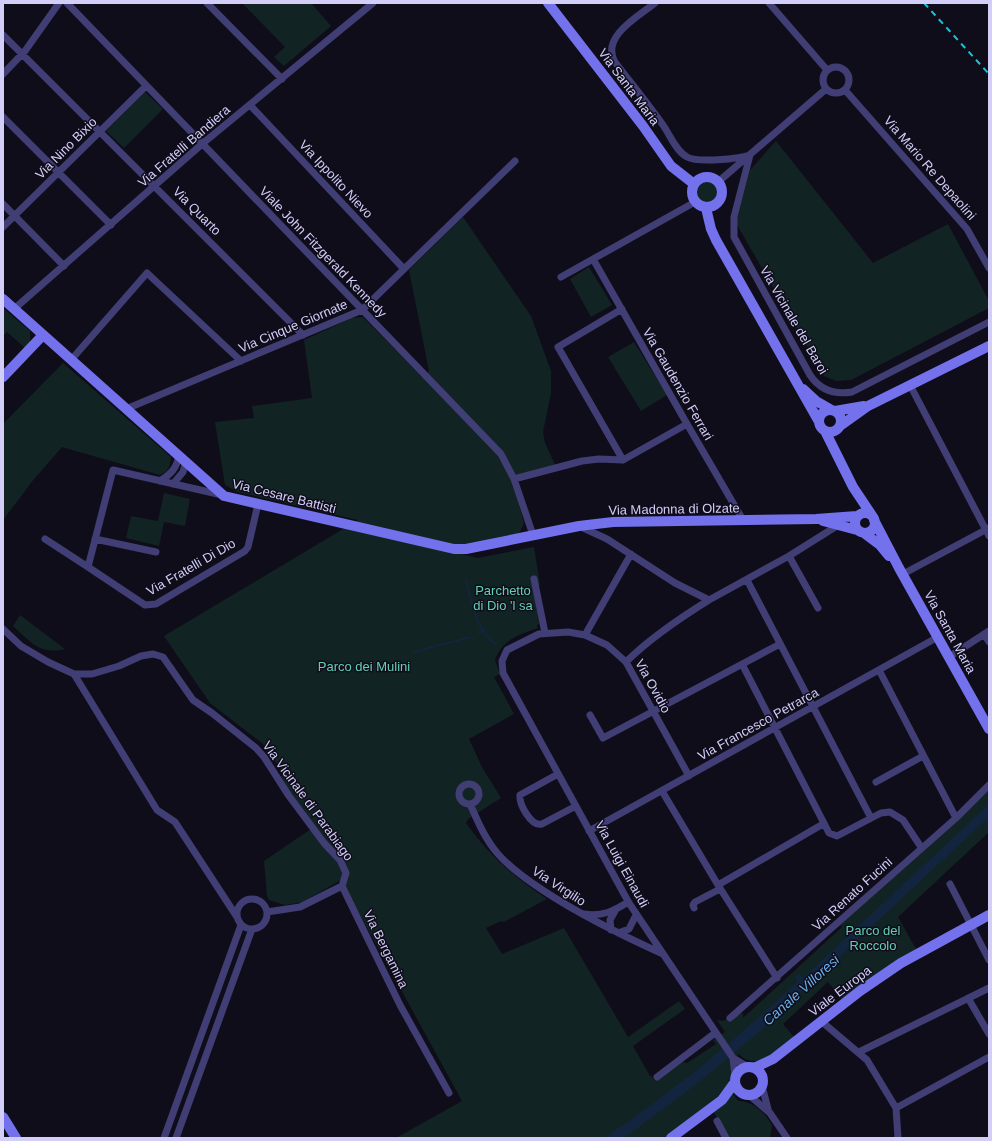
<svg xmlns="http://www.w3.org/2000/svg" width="992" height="1141" viewBox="0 0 992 1141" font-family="Helvetica,sans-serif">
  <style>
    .green { fill: #112423 }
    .water { fill: #13253e }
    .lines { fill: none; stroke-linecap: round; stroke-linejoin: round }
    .stream { stroke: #13253e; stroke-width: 2 }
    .street { stroke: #403e74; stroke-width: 7 }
    .secondary { stroke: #7371ec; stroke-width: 10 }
    .rail { stroke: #1cc5d6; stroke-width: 2; stroke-dasharray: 6 5; stroke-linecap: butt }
    .labels { text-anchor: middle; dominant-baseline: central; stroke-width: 3; stroke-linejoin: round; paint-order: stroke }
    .street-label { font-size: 13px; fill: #d2cef8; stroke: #100d1b }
    .park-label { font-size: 13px; fill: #64ceb3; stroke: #100d1b }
    .water-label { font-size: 14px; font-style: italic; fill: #69b0eb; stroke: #100d1b }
  </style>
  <rect width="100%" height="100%" fill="#100d1b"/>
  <path class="green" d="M 242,3 L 311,3 L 331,26 L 284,66 L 274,57 L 285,47 Z
    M 145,92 L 163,109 L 124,148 L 106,131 Z
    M 776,141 L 873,263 L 948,224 L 989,301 L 989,308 L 851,380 L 836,381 L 824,376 L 736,223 L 750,170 Z
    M696 193a11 11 0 1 1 22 0a11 11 0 1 1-22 0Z
    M 463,217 L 531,316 L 551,371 L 551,393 L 543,432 L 545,443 L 557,469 L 513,483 L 524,523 L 520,532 L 512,537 L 465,546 L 408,540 L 477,558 L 534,547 L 540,585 L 533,585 L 539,624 L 537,625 L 538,628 C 518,635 503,639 495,660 L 500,674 L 494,677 L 514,714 L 469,739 L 483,769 L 501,798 L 468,819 L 466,823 C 489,855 513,877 547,899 L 504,922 L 501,921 L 486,928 L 502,954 L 564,928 L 628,1037 L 679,1001 L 685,1009 L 633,1046 L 650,1076 L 651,1076 L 655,1081 L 682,1062 L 687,1063 L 716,1044 L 713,1040 L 725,1032 L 717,1020 L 724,1021 L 737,1009 L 743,1014 L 743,1018 L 842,927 L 840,925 L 989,788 L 989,832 L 898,917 L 916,949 L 842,999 L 828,982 L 783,1024 L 794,1037 C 780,1049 757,1073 739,1054 L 734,1060 L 732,1092 L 738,1101 C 754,1102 765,1112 772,1126 L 770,1138 L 729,1138 L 711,1107 L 678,1138 L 396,1138 L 462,1101 L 341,880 L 302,902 L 285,905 L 269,900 L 267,896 L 264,861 L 314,827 L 286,786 L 281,776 L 284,774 L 263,744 L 210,703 L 164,636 L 358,520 L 238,492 L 225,485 L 215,422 L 254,418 L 252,406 L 312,398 L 304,340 L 352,318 L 363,317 L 422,377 L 429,371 L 409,270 Z
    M 589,267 L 612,305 L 591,317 L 570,279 Z
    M 3,308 L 30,331 L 30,342 L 25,348 L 7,332 L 3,336 Z
    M 634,342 L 667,395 L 641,411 L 608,357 Z
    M 63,363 L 171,457 C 170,466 169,471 160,475 L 62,447 L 34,479 L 3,520 L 3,424 Z
    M 164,493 L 190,499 L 185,526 L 164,522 L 159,546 L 126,538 L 131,516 L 158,521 Z
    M 20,615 L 65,649 C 39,655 31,642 13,626 Z"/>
  <path class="water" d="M 989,804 L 989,817 L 758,1033 L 694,1086 L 624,1138 L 604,1138 C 673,1092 738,1038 798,981 L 795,977 L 799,974 L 803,978 Z"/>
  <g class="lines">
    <path class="stream" d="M 466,581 C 472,600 476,633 496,644
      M 479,633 L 484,631
      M 414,652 L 470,637"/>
    <path class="street" d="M 67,3 L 501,454 L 514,479 L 533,535
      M 207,3 L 282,79
      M 655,3 C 639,16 600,37 615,62 C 631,83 648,104 663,125 C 670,135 676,151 687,157 C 698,163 738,159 750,155
      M 769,3 L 827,70
      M 3,35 L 303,335
      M823 80a13 13 0 1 1 26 0a13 13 0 1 1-26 0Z
      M 3,74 L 25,51 L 59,3
      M 845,90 L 967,229 L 989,268
      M 250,105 L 404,269
      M 3,117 L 111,225
      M 750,155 L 734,217 L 734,237 L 810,375 C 820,390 834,395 852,392 L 989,322
      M 718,182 L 826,89
      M 3,204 L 64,266
      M 3,227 L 146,86
      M 593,259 L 687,424 L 743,520
      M 561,277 L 695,202
      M 14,309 L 202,144 L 373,3
      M 622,309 L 558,347 L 623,460
      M 71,360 L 147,273 L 241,361
      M 910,385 L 989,536
      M 126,409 L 362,310 L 515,161
      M 514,479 L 582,461 L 599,459 L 623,460 L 687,424
      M 160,481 C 171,474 177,468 179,455
      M 173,484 L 183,472 L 186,462
      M 581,527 L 607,539 L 675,583 L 709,600 L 789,556 L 840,524
      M 45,539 L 88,567 L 113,470 L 222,495
      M 95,539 L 156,552
      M 789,556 L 818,608
      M 88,567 L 145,605 L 156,604 L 245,551 L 248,547 L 258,504
      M 903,574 L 989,528
      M 534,579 L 545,633
      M 747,580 L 871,818
      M 3,629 L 21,646 L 48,662 L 74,674 L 92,674 L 119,666 L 141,656 L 153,654 L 163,657 L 193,700 L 212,713 L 256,748 L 264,757 L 289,796 L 324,843 L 340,860 L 346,873 L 342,886
      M 984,634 L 989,642
      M 585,635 L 631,554
      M 949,657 L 989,631
      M 626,662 C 650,638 680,618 709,600
      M 742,664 L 829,833 L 837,836 L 881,813 L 890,812 L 903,820 L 921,847
      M 879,670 L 956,818
      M 74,674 L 157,810 L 175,822 L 237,917
      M 590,715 L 603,738 L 780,644
      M 558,774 L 520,795 C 519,804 531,827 542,824 L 576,806
      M 689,776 L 626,662 L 607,645 L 585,635 L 568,632 L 539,634 L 507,650 L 502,661 L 503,673 L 629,903 L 733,1058 L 748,1067
      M 876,782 L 923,756
      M459 794a10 10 0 1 1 20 0a10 10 0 1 1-20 0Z
      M 662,791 L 718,885 L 777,978
      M 470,804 C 478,822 485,839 498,854 C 511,869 527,880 544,891 C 582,916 621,935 663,954
      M 589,831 L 938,637
      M 950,884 L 989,960
      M 718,885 L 823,824
      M237 914a15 15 0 1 1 30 0a15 15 0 1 1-30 0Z
      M 694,908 L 693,905 L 695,902 L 720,889
      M 267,912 L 300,907 L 342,886 L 400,1005 L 449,1093
      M 584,914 C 602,917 614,911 628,902
      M 611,930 L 610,920 L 615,911
      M 618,933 L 629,929 L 636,915
      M 968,998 L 989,1034
      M 730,1018 L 956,818 L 989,785
      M 821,1021 L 867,1060 L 896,1108 L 898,1138
      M 859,1052 L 989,988
      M 733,1058 L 735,1076
      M 657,1077 L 715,1033
      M 762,1086 L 768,1109
      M 749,1095 L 770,1113 L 787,1138
      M 896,1108 L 989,1057
      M 717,1121 L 726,1138
      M 164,1138 L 241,925
      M 176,1138 L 252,929"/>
    <path class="secondary" d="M 548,3 L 643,126 L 671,166 L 694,184
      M692 192a15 15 0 1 1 30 0a15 15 0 1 1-30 0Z
      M 706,208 L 711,229 L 716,240 L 818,420
      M 3,299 L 224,496 L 454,549 L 466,549 L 579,526 L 613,522 L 816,519 L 857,516
      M 3,377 L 43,335
      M 803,389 L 816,401 L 830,409
      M819 421a11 11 0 1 1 22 0a11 11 0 1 1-22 0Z
      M 835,411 L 864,406
      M 840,426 L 868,406 L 989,346
      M 825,431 L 853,487 L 873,517
      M855 523a10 10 0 1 1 20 0a10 10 0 1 1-20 0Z
      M 874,520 L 899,568 L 989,729
      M 823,521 L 857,530
      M 864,533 L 880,545 L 889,556
      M735 1081a14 14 0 1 1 28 0a14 14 0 1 1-28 0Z
      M 754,1068 L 773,1059 L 860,991 L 901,963 L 989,915
      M 3,1117 L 16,1138
      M 671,1138 L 722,1100 L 735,1082"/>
    <path class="rail" d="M 924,3 L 989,74"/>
  </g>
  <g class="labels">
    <g class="street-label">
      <text transform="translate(629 87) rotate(53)">Via Santa Maria</text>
      <text transform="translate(184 146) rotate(-41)">Via Fratelli Bandiera</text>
      <text transform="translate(66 148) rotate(-45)">Via Nino Bixio</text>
      <text transform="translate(930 168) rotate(49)">Via Mario Re Depaolini</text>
      <text transform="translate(336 179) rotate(47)">Via Ippolito Nievo</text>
      <text transform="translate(197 211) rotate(45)">Via Quarto</text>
      <text transform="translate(323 252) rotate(46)">Viale John Fitzgerald Kennedy</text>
      <text transform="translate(794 320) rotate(60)">Via Vicinale del Baroi</text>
      <text transform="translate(293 326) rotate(-23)">Via Cinque Giornate</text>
      <text transform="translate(678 384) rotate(60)">Via Gaudenzio Ferrari</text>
      <text transform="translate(284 496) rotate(14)">Via Cesare Battisti</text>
      <text transform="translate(674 509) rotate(-1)">Via Madonna di Olzate</text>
      <text transform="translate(191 567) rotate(-30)">Via Fratelli Di Dio</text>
      <text transform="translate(950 632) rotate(61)">Via Santa Maria</text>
      <text transform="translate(653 686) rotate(61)">Via Ovidio</text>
      <text transform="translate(758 724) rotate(-29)">Via Francesco Petrarca</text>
      <text transform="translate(308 801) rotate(54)">Via Vicinale di Parabiago</text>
      <text transform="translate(622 864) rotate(61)">Via Luigi Einaudi</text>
      <text transform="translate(559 886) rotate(33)">Via Virgilio</text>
      <text transform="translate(852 894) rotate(-42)">Via Renato Fucini</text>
      <text transform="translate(386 949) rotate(64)">Via Bergamina</text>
      <text transform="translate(840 991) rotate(-37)">Viale Europa</text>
    </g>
    <g class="park-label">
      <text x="503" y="590">Parchetto<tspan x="503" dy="15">di Dio 'l sa</tspan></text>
      <text x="364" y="666">Parco dei Mulini</text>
      <text x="873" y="930">Parco del<tspan x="873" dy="15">Roccolo</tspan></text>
    </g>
    <g class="water-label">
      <text transform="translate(801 990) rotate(-42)">Canale Villoresi</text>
    </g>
  </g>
  <rect width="992" height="1141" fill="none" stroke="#d2cef8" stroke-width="8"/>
</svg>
